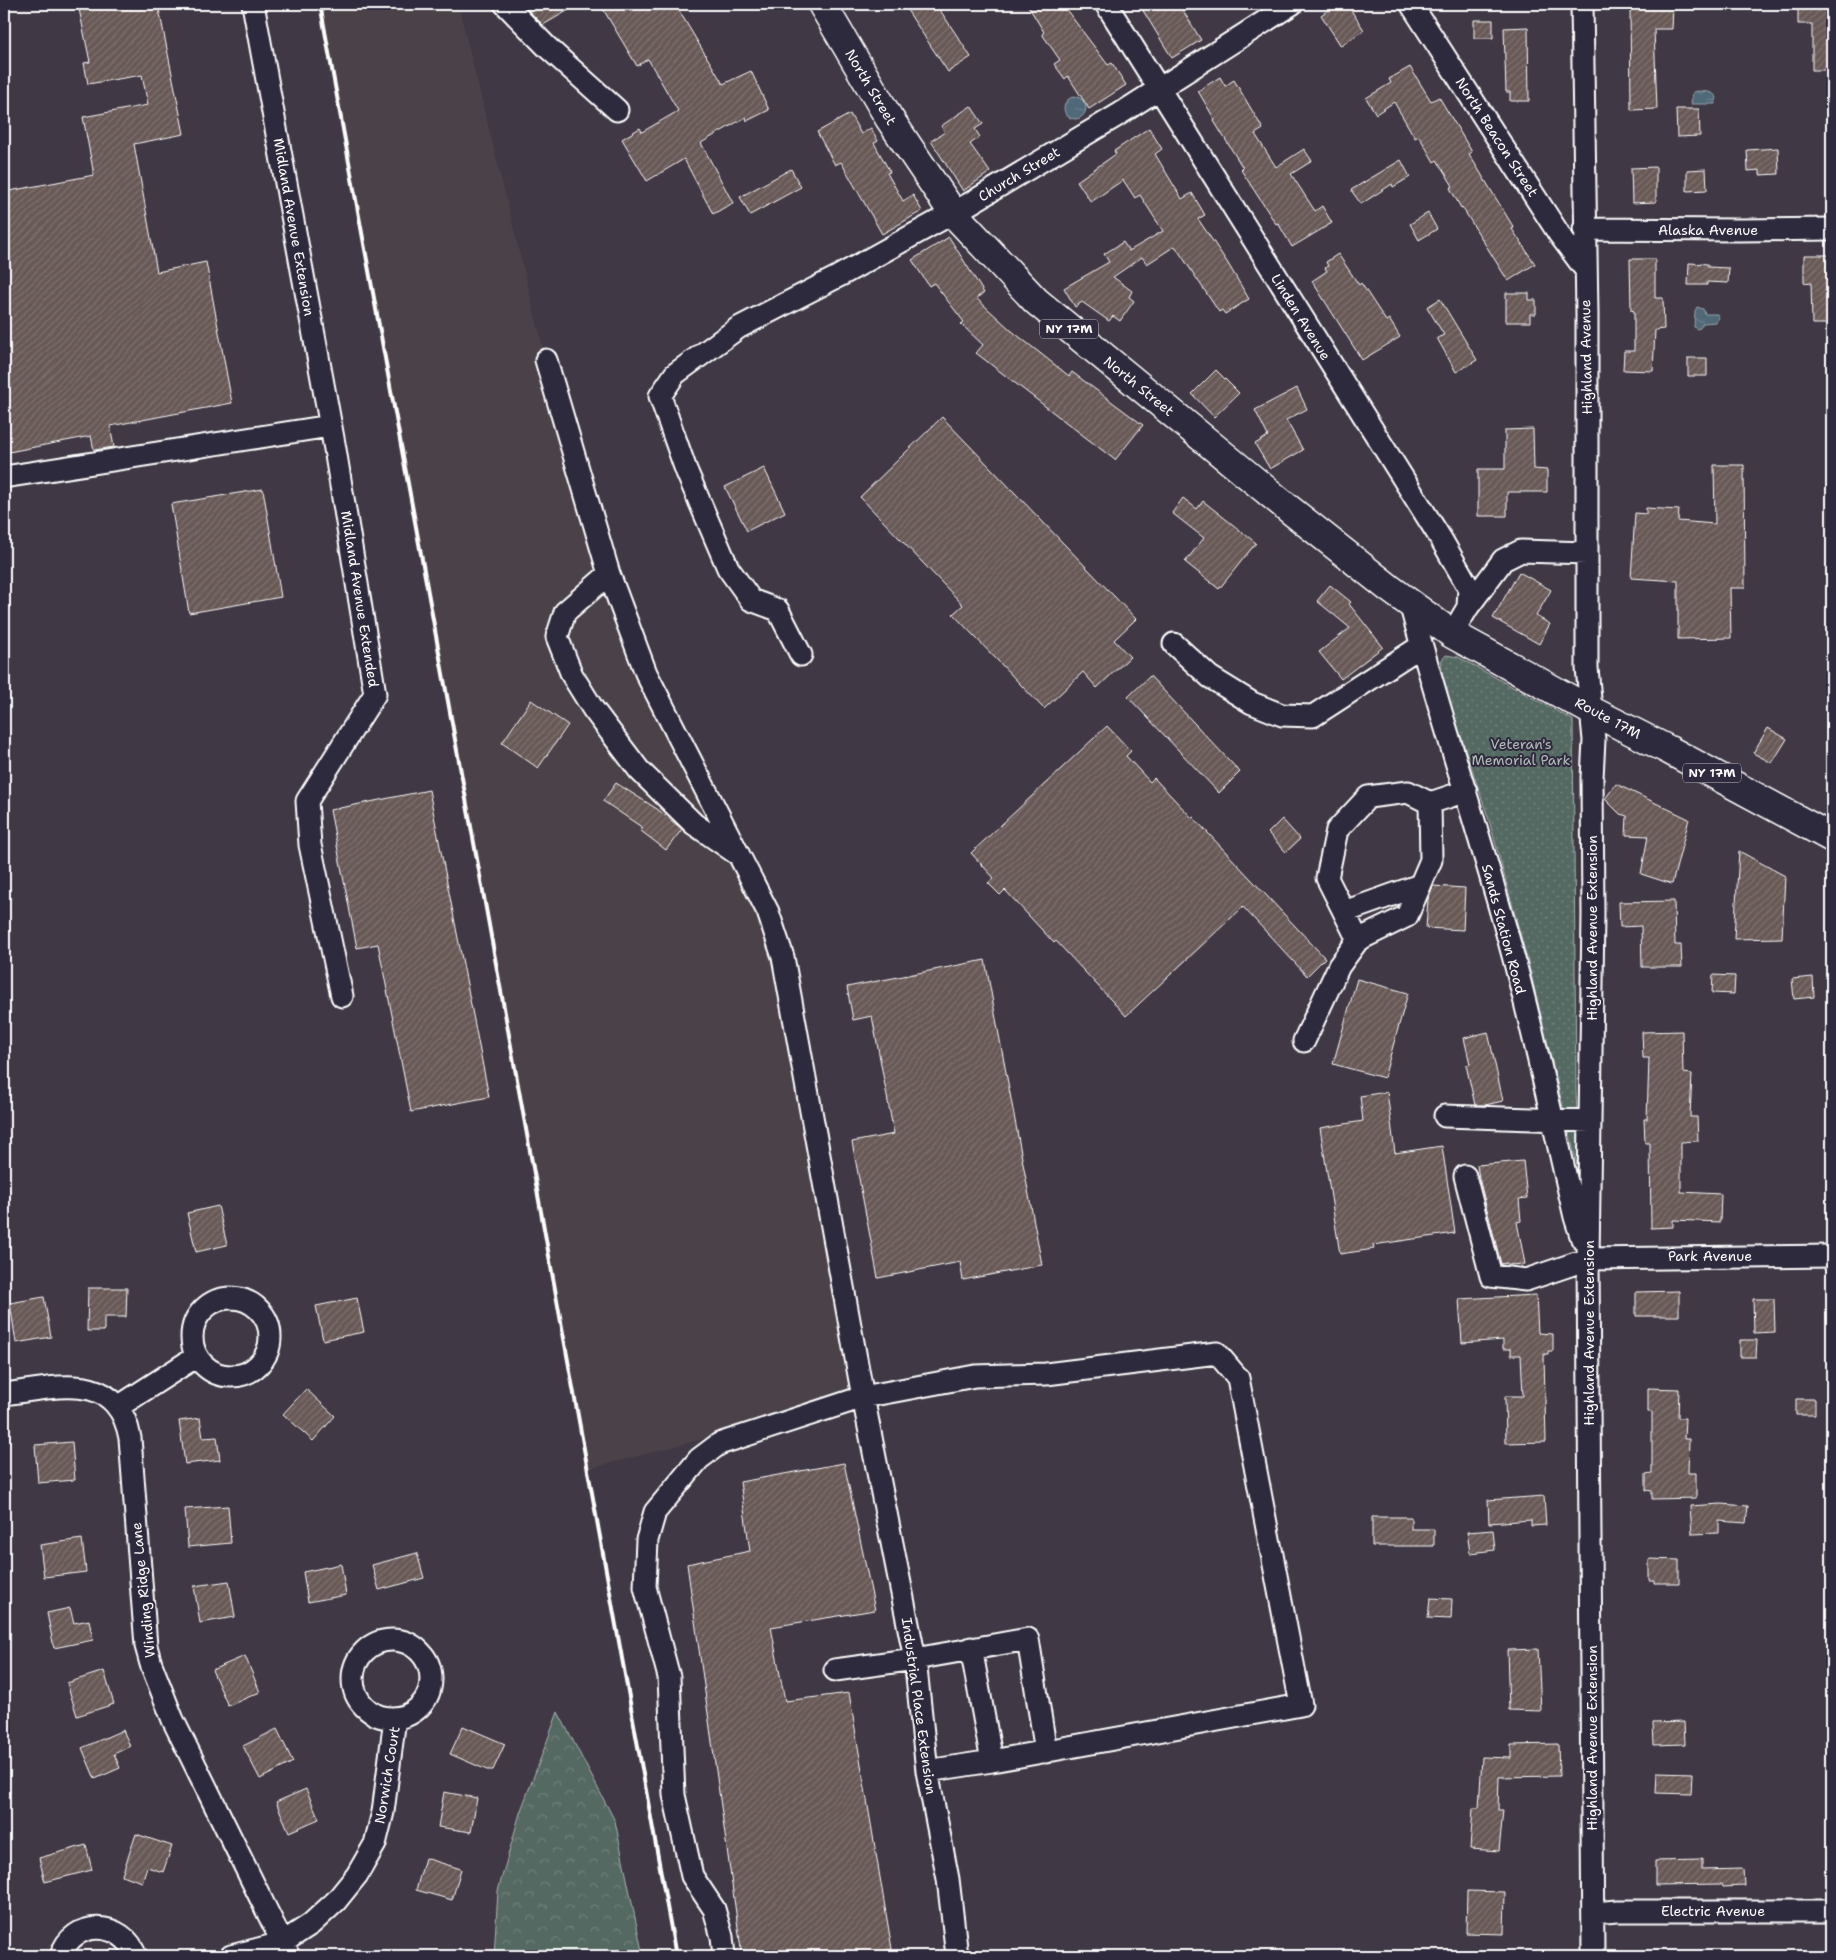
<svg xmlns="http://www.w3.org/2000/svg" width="1836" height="1960" viewBox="0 0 1836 1960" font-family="'Shantell Sans',sans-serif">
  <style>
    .built { fill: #4c4249 }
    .forest { fill: url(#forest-crowns); stroke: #aab4b1 }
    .park { fill: url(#park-dots); stroke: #aab4b1 }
    .water { fill: url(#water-ripples); stroke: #96a5ae }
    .building { fill: url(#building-hatch); stroke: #fff }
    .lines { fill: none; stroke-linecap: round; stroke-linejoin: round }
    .minor-casing { stroke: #fff; stroke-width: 25 }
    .major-casing { stroke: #fff; stroke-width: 31 }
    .minor { stroke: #2f2a3d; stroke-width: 21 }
    .major { stroke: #2f2a3d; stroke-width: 28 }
    .rail { stroke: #fff; stroke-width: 4 }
    .labels { text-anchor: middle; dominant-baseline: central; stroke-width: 4; stroke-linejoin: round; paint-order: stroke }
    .shield { fill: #2f2a3d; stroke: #c1bfc5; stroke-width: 1 }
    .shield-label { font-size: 12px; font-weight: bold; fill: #fff }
    .street-label { font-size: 14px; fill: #fff; stroke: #2f2a3d }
    .park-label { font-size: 14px; fill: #b2bcb9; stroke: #2f2a3d }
  </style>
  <defs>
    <pattern id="forest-crowns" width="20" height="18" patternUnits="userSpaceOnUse" patternTransform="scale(1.25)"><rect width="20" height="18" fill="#556963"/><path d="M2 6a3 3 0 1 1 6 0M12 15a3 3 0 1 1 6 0" fill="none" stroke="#6e807a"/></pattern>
    <pattern id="park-dots" width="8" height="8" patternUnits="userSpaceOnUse" patternTransform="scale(1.25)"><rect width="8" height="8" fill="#556963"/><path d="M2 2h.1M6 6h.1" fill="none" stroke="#6e807a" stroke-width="1.8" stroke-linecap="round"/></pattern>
    <pattern id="water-ripples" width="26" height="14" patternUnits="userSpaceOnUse" patternTransform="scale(1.25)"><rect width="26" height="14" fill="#506978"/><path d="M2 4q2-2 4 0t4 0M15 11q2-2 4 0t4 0" fill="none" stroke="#6a808c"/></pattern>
    <pattern id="building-hatch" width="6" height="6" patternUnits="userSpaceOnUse" patternTransform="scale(1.25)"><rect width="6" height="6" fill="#675956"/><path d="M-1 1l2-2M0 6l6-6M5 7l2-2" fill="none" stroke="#7e726f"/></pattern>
  </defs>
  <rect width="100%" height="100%" fill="#403844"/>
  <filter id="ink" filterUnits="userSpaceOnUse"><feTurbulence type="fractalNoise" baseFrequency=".02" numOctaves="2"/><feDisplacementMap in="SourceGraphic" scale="10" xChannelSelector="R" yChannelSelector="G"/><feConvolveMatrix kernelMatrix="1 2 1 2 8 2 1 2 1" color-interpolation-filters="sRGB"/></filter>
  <g filter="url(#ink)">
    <path class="built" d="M 320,4 L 458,4 L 546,360 L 609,574 L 773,908 L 863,1397 L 588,1469 Z"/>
    <path class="forest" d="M 558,1712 L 615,1821 L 643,1956 L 494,1956 L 498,1891 L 520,1813 Z"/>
    <path class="park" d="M 1446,655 L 1458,657 L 1573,720 L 1576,1092 L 1580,1177 L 1528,962 L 1489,820 L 1442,680 L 1441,661 Z"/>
    <path class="water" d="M 1699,91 C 1707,92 1713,91 1717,98 L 1715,104 L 1691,104 L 1693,92 Z
      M1064 108a11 11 0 1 1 22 0a11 11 0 1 1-22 0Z
      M 1697,307 L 1703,309 L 1705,314 L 1717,314 L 1719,318 L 1716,322 L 1703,323 L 1700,328 L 1697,329 L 1694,327 L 1695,311 Z"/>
    <path class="building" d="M 78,4 L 158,4 L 184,134 L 134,144 L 157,272 L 206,262 L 232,403 L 110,426 L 114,447 L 94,450 L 91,436 L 4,453 L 4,192 L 94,175 L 83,117 L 148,105 L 142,75 L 88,84 L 84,63 L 90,62 Z
      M 522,4 L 579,4 L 543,25 Z
      M 600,4 L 675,4 L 723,84 L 751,71 L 769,110 L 747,121 L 746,117 L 701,143 L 733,203 L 713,214 L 684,159 L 647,181 L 622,139 L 640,128 L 642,132 L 678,111 L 648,59 L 637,66 Z
      M 903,4 L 936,4 L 971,57 L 948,72 Z
      M 1027,4 L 1062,4 L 1108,65 L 1112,63 L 1126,85 L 1089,109 L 1068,76 L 1065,79 L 1054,64 L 1060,60 L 1042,34 L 1044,32 Z
      M 1139,4 L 1179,4 L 1201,40 L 1172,58 Z
      M 1338,4 L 1347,4 L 1364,30 L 1341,46 L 1321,15 Z
      M 1798,4 L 1832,4 L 1832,70 L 1812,70 L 1812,24 L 1798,24 Z
      M 1630,5 L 1673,6 L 1672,29 L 1654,29 L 1657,109 L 1631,110 Z
      M 1474,20 L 1493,20 L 1493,38 L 1474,38 Z
      M 1528,27 L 1529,101 L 1510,101 L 1510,92 L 1506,92 L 1504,28 Z
      M 1410,67 L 1431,101 L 1439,97 L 1472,152 L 1469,154 L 1514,228 L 1512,229 L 1535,264 L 1508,281 L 1462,207 L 1461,208 L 1450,188 L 1453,186 L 1437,160 L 1434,162 L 1419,136 L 1415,138 L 1394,102 L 1376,114 L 1366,98 L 1391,83 L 1389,79 Z
      M 1220,77 L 1225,86 L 1234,80 L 1263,129 L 1255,134 L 1276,167 L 1304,149 L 1312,161 L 1291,174 L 1315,211 L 1322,206 L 1332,223 L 1292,247 L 1278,223 L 1276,224 L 1241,170 L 1243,168 L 1214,121 L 1215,120 L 1198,91 Z
      M 971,106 L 983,124 L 975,129 L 980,137 L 970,144 L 990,172 L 963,191 L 931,141 L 945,132 L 941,126 Z
      M 1676,109 L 1699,109 L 1700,136 L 1677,137 Z
      M 850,114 L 861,134 L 871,128 L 878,141 L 874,143 L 890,172 L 887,173 L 903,201 L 913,195 L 922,211 L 882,234 L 841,162 L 835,165 L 817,132 Z
      M 1149,128 L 1162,149 L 1155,154 L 1182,199 L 1192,193 L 1205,215 L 1198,219 L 1227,262 L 1249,299 L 1225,314 L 1222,310 L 1219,312 L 1175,246 L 1147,264 L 1142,257 L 1113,277 L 1132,291 L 1129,297 L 1134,301 L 1120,321 L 1113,316 L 1109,321 L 1082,302 L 1075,307 L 1064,288 L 1109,262 L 1104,254 L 1123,242 L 1129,251 L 1163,231 L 1140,195 L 1135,198 L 1123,180 L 1091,202 L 1077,181 L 1116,154 L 1114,151 Z
      M 1778,148 L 1779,174 L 1760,175 L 1760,170 L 1748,171 L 1747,150 Z
      M 1401,160 L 1410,177 L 1393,187 L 1392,184 L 1361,204 L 1351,190 Z
      M 1656,167 L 1656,202 L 1632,203 L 1631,168 Z
      M 791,169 L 801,187 L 750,215 L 740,197 Z
      M 1706,169 L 1707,190 L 1687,191 L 1687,170 Z
      M 1428,213 L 1437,229 L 1419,240 L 1410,224 Z
      M 949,237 L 984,293 L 976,298 L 1012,331 L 1069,376 L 1072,372 L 1143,425 L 1115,460 L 976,353 L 983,345 L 961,324 L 964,322 L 934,283 L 929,286 L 912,260 Z
      M 1338,254 L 1359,285 L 1361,283 L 1386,321 L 1389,319 L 1400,337 L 1362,360 L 1312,281 L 1327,271 L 1325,268 L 1328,266 L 1326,262 Z
      M 1804,255 L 1832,255 L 1832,324 L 1812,324 L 1811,282 L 1804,283 Z
      M 1630,259 L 1655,259 L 1655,298 L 1663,298 L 1664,329 L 1655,330 L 1653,371 L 1623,370 L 1624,351 L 1634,351 L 1634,311 L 1631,310 Z
      M 1689,263 L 1708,264 L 1708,267 L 1729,268 L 1728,283 L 1707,282 L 1707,285 L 1688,285 Z
      M 1506,293 L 1529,293 L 1529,300 L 1536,300 L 1536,314 L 1530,314 L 1530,322 L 1506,322 Z
      M 1440,299 L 1477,360 L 1456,372 L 1437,338 L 1444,335 L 1427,307 Z
      M 1688,358 L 1707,358 L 1707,376 L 1688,376 Z
      M 1216,370 L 1239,393 L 1214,417 L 1192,394 Z
      M 1297,388 L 1307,409 L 1286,420 L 1303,450 L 1270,469 L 1255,444 L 1268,436 L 1255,410 Z
      M 942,417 L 1136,619 L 1114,640 L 1130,657 L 1097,688 L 1083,672 L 1044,709 L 953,614 L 963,605 L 860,497 Z
      M 1533,429 L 1534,469 L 1547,470 L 1547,492 L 1507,492 L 1507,516 L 1478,516 L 1478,469 L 1505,469 L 1505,430 Z
      M 1714,465 L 1744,465 L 1745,588 L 1730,588 L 1731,638 L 1678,639 L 1678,581 L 1631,578 L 1635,513 L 1646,514 L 1646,508 L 1679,510 L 1678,521 L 1715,524 Z
      M 764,468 L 785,512 L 747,531 L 725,487 Z
      M 263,489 L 281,597 L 189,613 L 171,504 Z
      M 1183,498 L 1197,509 L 1203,501 L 1256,543 L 1219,589 L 1185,562 L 1204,538 L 1172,513 Z
      M 1519,572 L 1551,590 L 1536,616 L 1550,624 L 1539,644 L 1493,618 Z
      M 1330,585 L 1351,602 L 1349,604 L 1383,647 L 1341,679 L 1319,652 L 1350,628 L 1317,601 Z
      M 1150,676 L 1240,772 L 1219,793 L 1128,697 Z
      M 531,700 L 568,725 L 538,768 L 502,743 Z
      M 1107,726 L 1131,751 L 1126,756 L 1150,782 L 1154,778 L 1192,818 L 1193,817 L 1325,958 L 1307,976 L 1243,907 L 1126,1016 L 1056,941 L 1054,943 L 1005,890 L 1000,895 L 988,883 L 994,878 L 971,853 Z
      M 1768,728 L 1787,739 L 1772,763 L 1753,753 Z
      M 616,783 L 657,809 L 682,829 L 666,850 L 641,831 L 643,828 L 603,801 Z
      M 1616,784 L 1689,819 L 1672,884 L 1641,874 L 1648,836 L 1626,835 L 1627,816 L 1620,814 L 1605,799 Z
      M 429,790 L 489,1097 L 411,1112 L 378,944 L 357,948 L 330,810 Z
      M 1282,819 L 1300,839 L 1286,852 L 1268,833 Z
      M 1739,851 L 1785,876 L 1782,938 L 1734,939 Z
      M 1433,886 L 1465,888 L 1463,930 L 1426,928 L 1428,899 Z
      M 1674,901 L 1675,945 L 1681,945 L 1682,967 L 1642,967 L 1641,926 L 1620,927 L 1619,902 Z
      M 985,960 L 1042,1265 L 963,1280 L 960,1262 L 878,1278 L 852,1142 L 894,1134 L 872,1016 L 853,1020 L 847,987 Z
      M 1713,975 L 1735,976 L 1734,994 L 1712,993 Z
      M 1813,977 L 1814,997 L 1794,999 L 1792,979 Z
      M 1357,979 L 1408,993 L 1384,1078 L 1333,1064 Z
      M 1682,1031 L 1683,1073 L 1692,1074 L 1690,1117 L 1697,1117 L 1698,1141 L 1681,1142 L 1681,1192 L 1721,1194 L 1720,1222 L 1673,1220 L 1673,1227 L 1651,1228 L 1650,1143 L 1645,1143 L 1644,1119 L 1647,1119 L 1649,1058 L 1643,1058 L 1642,1032 Z
      M 1488,1032 L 1503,1101 L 1485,1105 L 1475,1105 L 1466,1065 L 1470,1064 L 1464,1038 Z
      M 1387,1092 L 1395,1153 L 1442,1146 L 1455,1233 L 1373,1245 L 1374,1249 L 1340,1254 L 1320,1128 L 1363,1121 L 1360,1096 Z
      M 1523,1161 L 1527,1198 L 1519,1199 L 1521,1221 L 1517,1222 L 1525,1264 L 1508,1265 L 1507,1263 L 1501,1264 L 1479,1178 L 1477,1165 Z
      M 218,1206 L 227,1245 L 196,1252 L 187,1213 Z
      M 88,1288 L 127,1288 L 126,1317 L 104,1317 L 104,1331 L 87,1331 Z
      M 1679,1291 L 1679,1316 L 1636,1316 L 1636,1292 Z
      M 1536,1295 L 1538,1333 L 1553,1334 L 1553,1351 L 1548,1351 L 1548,1354 L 1544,1354 L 1546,1442 L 1506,1443 L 1505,1396 L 1523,1396 L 1521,1355 L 1511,1355 L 1511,1349 L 1503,1349 L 1503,1340 L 1462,1343 L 1459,1299 Z
      M 44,1297 L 51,1337 L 16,1343 L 10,1303 Z
      M 357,1298 L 364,1332 L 323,1340 L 316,1306 Z
      M 1753,1299 L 1774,1299 L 1775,1332 L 1754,1333 Z
      M 1740,1340 L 1757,1340 L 1756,1357 L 1740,1357 Z
      M 1648,1388 L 1679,1389 L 1678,1418 L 1685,1418 L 1684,1439 L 1689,1439 L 1688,1473 L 1696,1473 L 1696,1498 L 1652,1499 L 1652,1491 L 1646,1490 L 1646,1474 L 1652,1473 L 1652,1412 L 1648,1412 Z
      M 306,1389 L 335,1416 L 313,1441 L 283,1414 Z
      M 1796,1399 L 1815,1399 L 1815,1415 L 1796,1415 Z
      M 200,1418 L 203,1438 L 217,1437 L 220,1460 L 185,1464 L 179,1421 Z
      M 72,1442 L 75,1480 L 38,1483 L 35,1445 Z
      M 844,1463 L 875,1610 L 771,1627 L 785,1701 L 849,1693 L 892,1949 L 864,1956 L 742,1956 L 687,1564 L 750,1551 L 740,1482 Z
      M 1544,1496 L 1546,1525 L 1531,1526 L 1531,1520 L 1489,1523 L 1488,1500 Z
      M 1721,1504 L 1748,1506 L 1746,1523 L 1719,1521 L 1719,1533 L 1692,1534 L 1690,1506 Z
      M 228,1506 L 231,1543 L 188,1547 L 185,1509 Z
      M 1372,1517 L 1411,1517 L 1411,1529 L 1434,1529 L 1434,1546 L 1372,1546 Z
      M 1493,1530 L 1495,1550 L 1470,1553 L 1467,1532 Z
      M 82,1539 L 86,1572 L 44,1577 L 40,1545 Z
      M 417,1553 L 424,1578 L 379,1590 L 372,1565 Z
      M 1649,1559 L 1679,1560 L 1679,1583 L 1654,1583 L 1654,1580 L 1649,1580 Z
      M 341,1564 L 346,1595 L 308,1602 L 303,1572 Z
      M 229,1581 L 235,1617 L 200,1623 L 194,1586 Z
      M 1430,1598 L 1452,1599 L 1451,1619 L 1428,1618 Z
      M 70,1608 L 74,1623 L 89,1620 L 93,1640 L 54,1648 L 47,1613 Z
      M 1538,1649 L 1541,1711 L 1509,1710 L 1507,1650 Z
      M 245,1656 L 260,1692 L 228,1706 L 212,1670 Z
      M 104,1671 L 114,1704 L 77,1716 L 67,1683 Z
      M 1684,1722 L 1685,1744 L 1654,1745 L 1653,1723 Z
      M 463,1726 L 505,1744 L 493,1770 L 487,1770 L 450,1754 Z
      M 277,1729 L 293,1762 L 260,1779 L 243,1746 Z
      M 123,1730 L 130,1746 L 114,1754 L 120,1768 L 95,1779 L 82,1748 Z
      M 1558,1744 L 1559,1776 L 1499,1777 L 1498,1810 L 1503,1810 L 1499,1851 L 1470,1849 L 1473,1808 L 1479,1808 L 1482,1757 L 1511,1758 L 1511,1745 Z
      M 1657,1772 L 1692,1773 L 1691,1794 L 1656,1793 Z
      M 306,1789 L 319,1819 L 289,1832 L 276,1802 Z
      M 444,1792 L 477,1798 L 471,1832 L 438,1827 Z
      M 136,1834 L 172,1846 L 163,1872 L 147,1867 L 142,1882 L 122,1875 Z
      M 86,1845 L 92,1870 L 45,1882 L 39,1858 Z
      M 425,1858 L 461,1869 L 452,1900 L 416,1890 Z
      M 1702,1860 L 1702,1870 L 1743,1869 L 1744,1886 L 1723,1887 L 1722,1884 L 1655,1885 L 1655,1861 Z
      M 1467,1891 L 1505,1892 L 1504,1934 L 1466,1933 Z"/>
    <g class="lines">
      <g class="minor-casing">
        <path id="minor" d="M 253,4 L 335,449 L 375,694 L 307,801 L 310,845 L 342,996
          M 505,4 L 547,47 L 617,110
          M 1106,4 L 1441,539 L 1469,588 L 1468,607 L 1452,634
          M 1411,4 L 1559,234 L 1585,269
          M 1582,4 L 1587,314 L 1587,668 L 1594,740 L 1592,778 L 1593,915 L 1588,1259 L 1593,1956
          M 1584,229 L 1739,230 L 1832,229
          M 546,360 L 609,574 L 646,673 L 768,912 L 783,957 L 863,1397 L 915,1659 L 927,1771 L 948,1879 L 957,1956
          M 4,477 L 330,426
          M 609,574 L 565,612 L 557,637 L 572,675 L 593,709 L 639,770 L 694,824 L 736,853
          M 1410,603 C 1442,724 1483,842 1515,963 C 1537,1047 1555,1132 1575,1217 L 1582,1239
          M 1468,607 L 1503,560 L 1521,551 L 1587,553
          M 1174,644 L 1210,677 L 1252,703 L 1282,715 L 1313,716 L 1421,646
          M 801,655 L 778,610 L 751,600 L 728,568 L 686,470 L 660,396 L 675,374 L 738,328 L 839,276 L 969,204 L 1118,115 L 1292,4
          M 1344,912 L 1420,885
          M 1358,940 L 1327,878 L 1337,830 L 1368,797 L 1408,792 L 1430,803
          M 1304,1041 L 1339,966 L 1358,940 L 1407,916 L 1431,860 L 1430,803 L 1466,791
          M 1445,1116 L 1590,1121
          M 1465,1176 L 1491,1276 L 1526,1280 L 1588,1259 L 1832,1256
          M192 1337a39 39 0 1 1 78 0a39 39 0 1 1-78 0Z
          M 4,1394 C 55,1388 117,1368 130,1438 L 146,1646 L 151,1664 L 173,1720 L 289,1956
          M 118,1407 L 197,1356
          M353 1679a39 39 0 1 1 78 0a39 39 0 1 1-78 0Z
          M 835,1670 L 915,1659 L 1028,1639 L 1046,1752
          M 927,1771 L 992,1761
          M 1593,1913 L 1618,1911 L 1832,1911
          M 61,1956 C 72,1918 124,1920 136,1956
          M 231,1956 L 282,1943 L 311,1924 L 336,1901 L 357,1875 L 375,1844 L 383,1812 L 395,1718
          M 724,1956 L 722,1937 L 714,1909 L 692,1876 L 674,1795 L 669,1677 L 645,1587 L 647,1540 L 655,1512 L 699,1459 L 719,1444 L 863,1397 L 975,1376 L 1046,1374 L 1217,1353 L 1238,1378 L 1301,1705 L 992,1761 L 971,1648"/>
      </g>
      <g class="major-casing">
        <path id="major" d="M 822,4 L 889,118 L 953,213 L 1036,301 L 1289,509 L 1389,588 L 1452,634 L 1590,710 L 1669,750 L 1832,838"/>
      </g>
      <use href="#minor" class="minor"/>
      <use href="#major" class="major"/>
      <path class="rail" d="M 320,4 L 483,892 L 676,1956"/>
    </g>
  </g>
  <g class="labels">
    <g class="shield">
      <rect x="1040" y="319.5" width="58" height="19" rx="4"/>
      <rect x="1683" y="763.5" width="58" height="19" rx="4"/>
    </g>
    <g class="shield-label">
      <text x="1069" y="329">NY 17M</text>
      <text x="1712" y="773">NY 17M</text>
    </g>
    <g class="street-label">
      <text transform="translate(871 87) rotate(59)">North Street</text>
      <text transform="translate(1497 137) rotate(57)">North Beacon Street</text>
      <text transform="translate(1019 174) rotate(-31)">Church Street</text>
      <text transform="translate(294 227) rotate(80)">Midland Avenue Extension</text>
      <text x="1708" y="230">Alaska Avenue</text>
      <text transform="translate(1301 317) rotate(58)">Linden Avenue</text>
      <text transform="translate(1586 357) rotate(-91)">Highland Avenue</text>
      <text transform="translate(1139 386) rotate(39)">North Street</text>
      <text transform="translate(360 599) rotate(81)">Midland Avenue Extended</text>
      <text transform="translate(1608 718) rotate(28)">Route 17M</text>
      <text transform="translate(1592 928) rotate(-90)">Highland Avenue Extension</text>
      <text transform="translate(1504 929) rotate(75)">Sands Station Road</text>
      <text x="1710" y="1256">Park Avenue</text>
      <text transform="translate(1589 1333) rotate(-90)">Highland Avenue Extension</text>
      <text transform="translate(143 1590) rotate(-96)">Winding Ridge Lane</text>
      <text transform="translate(919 1706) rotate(82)">Industrial Place Extension</text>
      <text transform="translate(1592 1738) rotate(-90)">Highland Avenue Extension</text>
      <text transform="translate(387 1775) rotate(-81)">Norwich Court</text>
      <text x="1713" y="1911">Electric Avenue</text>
    </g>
    <g class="park-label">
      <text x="1521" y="744">Veteran's<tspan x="1521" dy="16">Memorial Park</tspan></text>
    </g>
  </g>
  <rect width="1836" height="1960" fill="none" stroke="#2f2a3d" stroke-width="20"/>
  <rect x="10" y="10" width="1816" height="1940" fill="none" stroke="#fff" stroke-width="2" filter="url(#ink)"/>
</svg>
